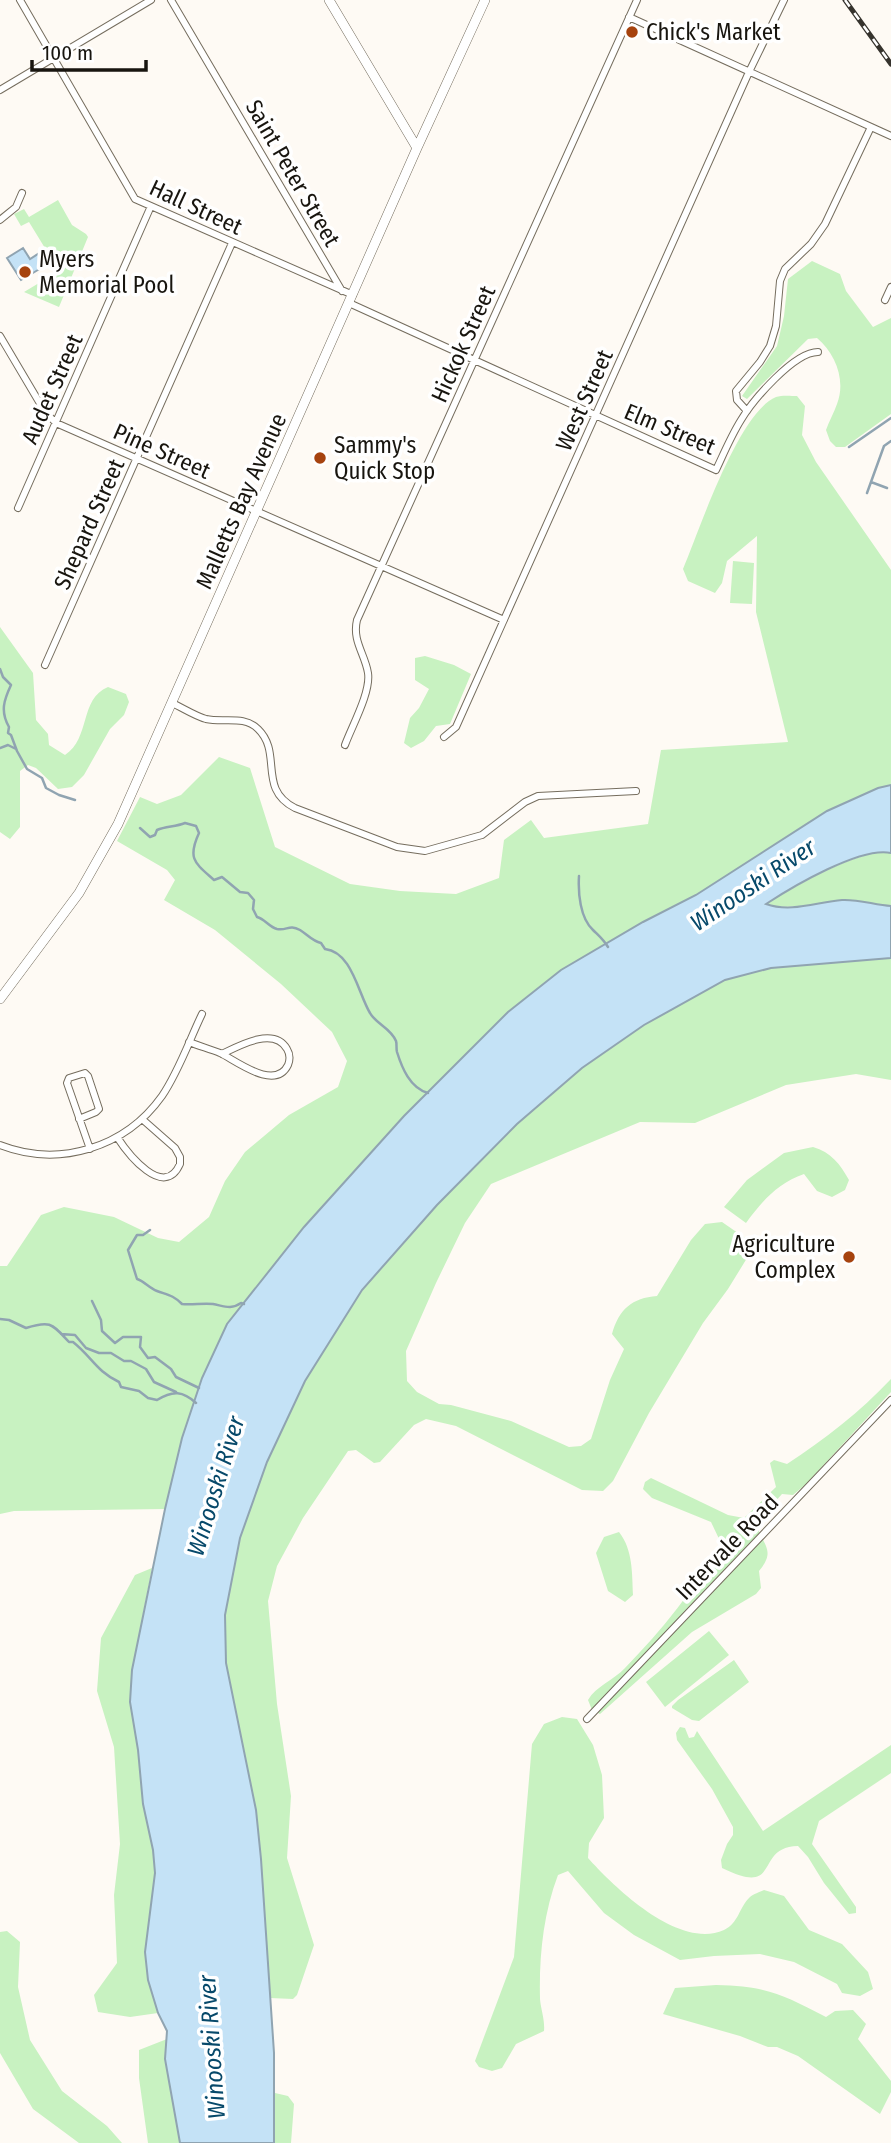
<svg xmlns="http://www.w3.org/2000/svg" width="891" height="2143" viewBox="0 0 891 2143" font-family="'Fira Sans Condensed',sans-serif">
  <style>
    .green { fill: #c8f2c1 }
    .water { fill: #c4e2f6; stroke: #90a4b1; stroke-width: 2 }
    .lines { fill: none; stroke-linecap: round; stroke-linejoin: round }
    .stream { stroke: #90a4b1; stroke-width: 2.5 }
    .street-casing { stroke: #756d5e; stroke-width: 8 }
    .secondary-casing { stroke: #756d5e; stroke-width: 10 }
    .street { stroke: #fff; stroke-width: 6 }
    .secondary { stroke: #fff; stroke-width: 9 }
    .rail-casing { stroke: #36332d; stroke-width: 5 }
    .rail { stroke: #fff; stroke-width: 2.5; stroke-dasharray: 8; stroke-linecap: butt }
    .poi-dot { fill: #a6430f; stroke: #fff; stroke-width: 2.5 }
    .labels { text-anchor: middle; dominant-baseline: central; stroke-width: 7; stroke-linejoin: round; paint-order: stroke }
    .poi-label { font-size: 23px; fill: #18150f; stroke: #fff; text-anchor: start }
    .street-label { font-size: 23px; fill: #18150f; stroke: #fff }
    .water-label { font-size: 24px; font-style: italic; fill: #07496a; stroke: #fff }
  </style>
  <rect width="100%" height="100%" fill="#fefaf4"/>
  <path class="green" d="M 58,200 L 72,225 L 86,234 L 88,237 L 59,307 L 24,292 L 59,271 L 29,222 L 21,226 L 14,214 L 24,209 L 29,217 Z
    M 812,261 L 840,274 L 846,291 L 873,327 L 891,318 L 891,414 L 845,447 L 836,447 L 830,441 L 826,430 C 829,421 834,413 837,404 C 846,381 836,354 817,338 L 808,339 L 747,399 L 742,396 L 777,346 L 784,316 L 788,279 Z
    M 797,396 L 805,406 L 802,435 L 816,462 L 891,570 L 891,785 L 878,788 L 827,811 L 696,895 L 643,922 L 508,1012 L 404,1116 L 304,1227 L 227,1324 L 202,1378 L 182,1438 L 165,1509 L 14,1511 L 0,1514 L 0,1266 L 7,1266 L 41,1215 L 64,1207 L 114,1217 L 158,1238 L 179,1242 L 209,1217 L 225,1181 L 245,1152 L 289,1115 L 338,1087 L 347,1061 L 332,1032 L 281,984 L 215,930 L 164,900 L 175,880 L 167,870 L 117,841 L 140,797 L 157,804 L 181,795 L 219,757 L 250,768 L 275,847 L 350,884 L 400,891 L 456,894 L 499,878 L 504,840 L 531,820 L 544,838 L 648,824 L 661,750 L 788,742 L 756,612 L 757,536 L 727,561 L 722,583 L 715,593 L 688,581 L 683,569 C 699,531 738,413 776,397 C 782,395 791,396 797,396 Z
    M 733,561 L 754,563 L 752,604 L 730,603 Z
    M 0,627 L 33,673 L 36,720 L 48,734 L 49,745 L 65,755 C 91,738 79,699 108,687 L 126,694 L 129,702 L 124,715 L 110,729 L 84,775 L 72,787 L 58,789 L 36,768 L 28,765 L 20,771 L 20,827 L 10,839 L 0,832 Z
    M 425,656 L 454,665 L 471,674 L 450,724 L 436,726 L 424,741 L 411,748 L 404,743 L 410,718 L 419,708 L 429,689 L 415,680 L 415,658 Z
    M 884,851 L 891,853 L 891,906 C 875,905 857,899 842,900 C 815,903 791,911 765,904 C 803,883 840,859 884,851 Z
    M 891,958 L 891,1080 L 856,1074 L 786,1085 L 695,1123 L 640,1122 L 491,1184 L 465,1223 L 436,1283 L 406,1351 L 407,1381 L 417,1392 L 439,1404 L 451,1405 L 511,1421 L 569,1447 L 581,1446 L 591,1439 L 610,1380 L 624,1349 L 612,1334 C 619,1309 632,1298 657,1296 L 691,1240 L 705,1224 L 722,1222 L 748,1240 L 752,1250 L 728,1289 L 703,1323 L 649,1413 L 613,1481 L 603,1491 L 582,1490 L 456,1426 L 426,1419 L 414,1425 L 380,1462 L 374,1463 L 356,1450 L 348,1451 L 303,1518 L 277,1566 L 268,1601 L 277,1704 L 291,1796 L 287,1858 L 314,1945 L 297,1995 L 293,1999 L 270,1998 L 256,1810 L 226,1663 L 225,1615 L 240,1538 L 267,1462 L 305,1381 L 362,1290 L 437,1205 L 517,1124 L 582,1068 L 644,1025 L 725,980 L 771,968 Z
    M 813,1147 C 831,1152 840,1164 849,1180 L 845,1190 L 832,1197 L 817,1191 L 804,1174 C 778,1183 762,1201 746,1223 L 724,1207 L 747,1180 L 784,1153 Z
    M 891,1379 L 891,1392 L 806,1484 L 793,1495 L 782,1494 L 756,1523 C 762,1545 777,1550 759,1571 L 761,1588 L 756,1594 L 692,1632 L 600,1714 L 592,1710 L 588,1700 C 596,1686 614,1680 625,1668 C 662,1630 695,1589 721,1543 L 711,1522 L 652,1498 L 643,1489 L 645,1482 L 651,1478 L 728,1515 L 744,1518 L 776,1487 L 770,1463 L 774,1460 L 787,1464 C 824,1440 861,1411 891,1379 Z
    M 619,1532 C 633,1550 632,1573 633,1595 L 625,1602 L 608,1591 L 596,1553 L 604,1537 Z
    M 152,1568 L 132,1670 L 130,1702 L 138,1750 L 143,1804 L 153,1850 L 155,1873 L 148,1980 L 158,2013 L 130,2017 L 98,2012 L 94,1995 L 117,1963 L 114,1895 L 120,1844 L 114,1747 L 97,1691 L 101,1638 L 135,1575 Z
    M 709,1631 L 729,1655 L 665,1707 L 646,1682 Z
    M 734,1660 L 749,1682 L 699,1721 L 692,1720 L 672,1708 L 672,1706 L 678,1700 Z
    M 562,1717 L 577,1719 L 593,1745 L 602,1775 L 604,1818 L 589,1843 L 588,1858 C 615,1888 679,1950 724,1930 C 739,1923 739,1907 750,1897 C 753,1894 760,1892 764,1890 L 784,1896 L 809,1930 L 842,1944 L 868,1972 L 873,1989 L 860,1996 L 842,1993 L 837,1984 L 794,1962 L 760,1954 L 714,1956 L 680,1960 L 634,1935 L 604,1913 L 568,1871 L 558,1875 C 543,1914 539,1958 540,1999 C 541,2010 545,2020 544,2031 L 516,2044 L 502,2068 L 492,2071 L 479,2067 L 475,2061 L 514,1957 L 532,1744 L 544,1724 Z
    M 680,1727 L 685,1728 L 689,1738 L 694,1737 L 697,1731 L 763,1831 L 891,1745 L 891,1773 L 819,1821 L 812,1844 L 856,1907 L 856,1913 L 849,1914 L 824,1883 L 808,1857 L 798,1846 C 753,1847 783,1898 722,1868 L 721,1860 L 727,1844 L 733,1835 L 733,1827 L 712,1789 L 677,1740 L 676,1733 Z
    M 7,1931 L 20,1942 L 18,1987 L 30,2040 L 62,2091 L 107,2126 L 122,2143 L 79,2143 L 33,2109 L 0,2053 L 0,1932 Z
    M 716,1985 C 766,1986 782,1994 826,2017 L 835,2011 L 853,2010 L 866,2024 L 858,2039 L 891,2081 L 891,2092 L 880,2114 L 798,2056 L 777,2047 L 768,2047 L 740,2036 L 663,2014 L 675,1988 Z
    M 167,2039 L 165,2059 L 180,2143 L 148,2143 L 139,2078 L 139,2050 Z
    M 275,2093 L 288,2096 L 294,2104 L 291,2143 L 274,2143 Z"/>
  <path class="water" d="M 23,248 L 30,259 L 41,252 L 48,264 L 21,280 L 7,258 Z
    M 891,785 L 891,853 C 861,846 792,887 766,904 C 791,913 817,902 842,900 C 858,899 875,905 891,906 L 891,958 L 771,968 L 725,980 L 644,1025 L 582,1068 L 517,1124 L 437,1205 L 362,1290 L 305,1381 L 267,1462 L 240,1538 L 225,1615 L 226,1663 L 256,1810 L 261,1859 L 274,2053 L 274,2143 L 180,2143 L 165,2059 L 167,2031 L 158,2013 L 148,1980 L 145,1952 L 155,1873 L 153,1850 L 143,1804 L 138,1750 L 130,1702 L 132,1670 L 165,1509 L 182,1438 L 202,1378 L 227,1324 L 304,1227 L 404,1116 L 508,1012 L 561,970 L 643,922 L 696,895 L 827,811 L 878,788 Z"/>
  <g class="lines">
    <path class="stream" d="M 849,447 L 891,418
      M 871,482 L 887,488
      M 867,493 L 884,446 L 891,441
      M 0,669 L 3,677 L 11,685 C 4,700 0,711 9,727 L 8,733 L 11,735 L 17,751 L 27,769 L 42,778 L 46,788 L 59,795 L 75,800
      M 0,748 L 8,745 L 16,749
      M 140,828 L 150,837 L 155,835 L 157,830 C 166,826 175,827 185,823 L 196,826 L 199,833 C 187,859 195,863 214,880 L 222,877 L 240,892 L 248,893 L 254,900 L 253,909 L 257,917 C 265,919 269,927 277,929 C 287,931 289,924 300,930 C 308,935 312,941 321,943 L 325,949 C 352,952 358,993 370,1013 C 376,1024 391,1028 396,1041 C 397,1044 396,1048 397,1052 C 402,1068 410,1088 428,1093
      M 579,876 C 578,893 580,918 593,930 C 599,936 603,939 608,947
      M 150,1230 L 143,1235 L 137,1235 L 128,1250 L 137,1279 C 144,1281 149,1288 157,1291 C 168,1295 173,1295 182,1304 C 192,1305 203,1303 213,1304 C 224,1306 231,1310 241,1303 L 244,1304
      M 92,1301 L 101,1320 L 102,1331 L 115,1343 L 123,1337 L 141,1337 L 140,1347 L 148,1358 L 155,1357 L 171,1369 L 176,1377 L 199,1388
      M 0,1319 L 9,1320 L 26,1328 C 51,1320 52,1324 69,1342 L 73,1342 C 92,1357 96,1371 119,1382 L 121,1387 L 139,1391 L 148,1398 L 157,1400 C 173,1390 183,1391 196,1403
      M 61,1334 L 75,1335 L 86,1348 L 99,1353 L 111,1353 L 124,1361 L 131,1361 L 146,1369 L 154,1382 L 176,1392"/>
    <g class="street-casing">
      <path id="street" d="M 20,0 L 135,199 L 353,295
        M 171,0 L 342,291
        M 629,17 L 891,136
        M 0,90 L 151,0
        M 0,220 L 16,207 L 22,193
        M 885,300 L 891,287
        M 349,303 L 716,470 C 724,453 731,436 741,420 C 753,400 794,352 818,352
        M 0,336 L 45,412 L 56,423 L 504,620
        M 747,411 L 737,400 L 736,391 L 760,362 L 770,346 L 776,326 L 780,281 L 785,269 L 811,244 L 825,224 L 871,127
        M 18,508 L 151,206
        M 45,665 L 232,243
        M 172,703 C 183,708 195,716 206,719 C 224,723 244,715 258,729 C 283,753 257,789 295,808 L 397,847 L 425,851 L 482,835 L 525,802 L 538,796 L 636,791
        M 444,737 L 456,727 L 749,72 L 784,0
        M 345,745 C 352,726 371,692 368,673 C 365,654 352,641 357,620 L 637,0
        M 189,1042 C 199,1046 210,1049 220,1053 C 235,1060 275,1092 288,1065 C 290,1060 290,1054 287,1049 C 274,1026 238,1046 222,1054
        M 79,1119 L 96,1112 L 99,1109 L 88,1076 L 85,1073 L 69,1078 L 67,1083 L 90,1149
        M 117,1137 C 128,1154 164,1200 180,1164 L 180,1157 L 175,1148 L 142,1119
        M 0,1145 C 59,1168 125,1148 162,1096 C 179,1071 189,1041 202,1014
        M 587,1719 L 891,1400"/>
    </g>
    <g class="secondary-casing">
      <path id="secondary" d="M 329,0 L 417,148
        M 0,999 L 79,893 L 118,824 L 417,148 L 485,0"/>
    </g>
    <use href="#street" class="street"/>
    <use href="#secondary" class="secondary"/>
    <g class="rail-casing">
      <path id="rail" d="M 845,0 L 891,64"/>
    </g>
    <use href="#rail" class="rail"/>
  </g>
  <g class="poi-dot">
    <circle cx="632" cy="32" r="7"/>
    <circle cx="25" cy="272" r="7"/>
    <circle cx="320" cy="458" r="7"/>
    <circle cx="849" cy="1257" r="7"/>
  </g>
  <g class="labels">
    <g class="poi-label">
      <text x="646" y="32">Chick's Market</text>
      <text x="39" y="259">Myers<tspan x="39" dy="26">Memorial Pool</tspan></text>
      <text x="334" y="445">Sammy's<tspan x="334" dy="26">Quick Stop</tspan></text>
      <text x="835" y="1244" text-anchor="end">Agriculture<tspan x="835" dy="26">Complex</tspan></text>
    </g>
    <g class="street-label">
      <text transform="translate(293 173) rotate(60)">Saint Peter Street</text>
      <text transform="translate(196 207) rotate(25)">Hall Street</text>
      <text transform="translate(463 344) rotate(-66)">Hickok Street</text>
      <text transform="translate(52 389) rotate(-66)">Audet Street</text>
      <text transform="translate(584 400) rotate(-66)">West Street</text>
      <text transform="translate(670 429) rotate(23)">Elm Street</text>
      <text transform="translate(162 451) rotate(24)">Pine Street</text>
      <text transform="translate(241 501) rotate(-66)">Malletts Bay Avenue</text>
      <text transform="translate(89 524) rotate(-66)">Shepard Street</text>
      <text transform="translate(727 1547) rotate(-46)">Intervale Road</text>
    </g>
    <g class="water-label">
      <text transform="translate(753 885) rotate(-34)">Winooski River</text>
      <text transform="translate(216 1486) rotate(-73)">Winooski River</text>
      <text transform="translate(212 2047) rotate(-94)">Winooski River</text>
    </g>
  </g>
  <path d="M32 60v10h114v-10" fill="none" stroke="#18150f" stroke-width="3.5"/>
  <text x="42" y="60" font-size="21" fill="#18150f" stroke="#ffffff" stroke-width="5" paint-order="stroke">100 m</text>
</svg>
